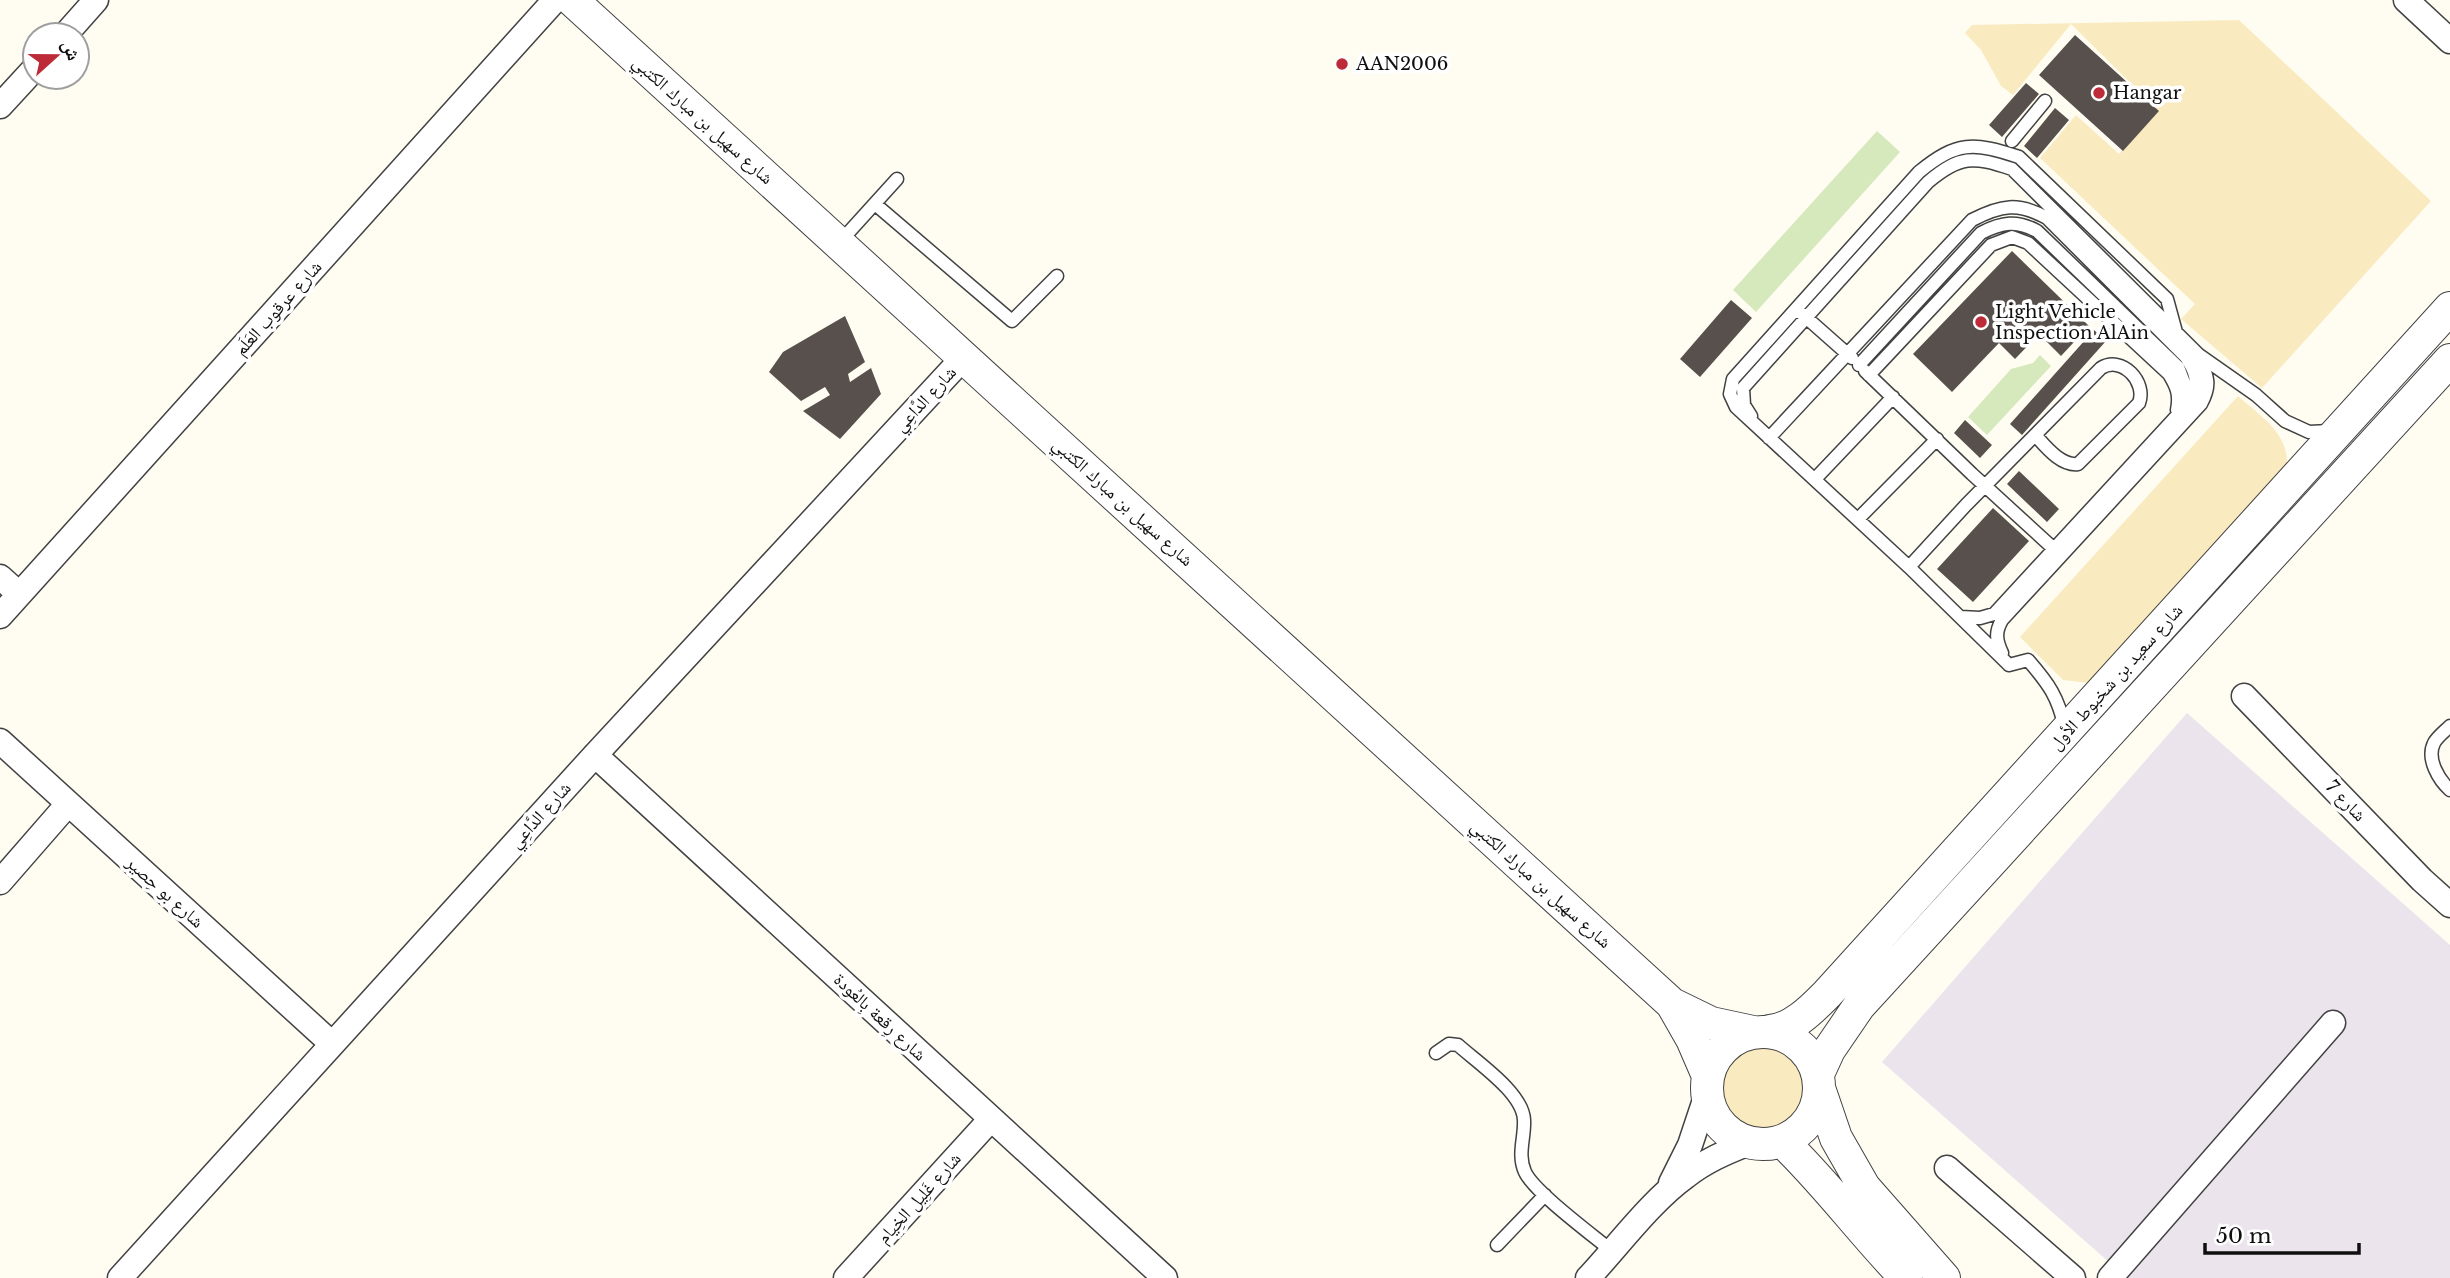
<svg xmlns="http://www.w3.org/2000/svg" width="2450" height="1278" viewBox="0 0 2450 1278" font-family="'Libre Baskerville','Noto Naskh Arabic',serif">
  <style>
    .industrial { fill: #ece4ed }
    .green { fill: #d5e9bc }
    .sand { fill: #f9eac0 }
    .building { fill: #58504c }
    .lines { fill: none; stroke-linecap: round; stroke-linejoin: round }
    .service-casing { stroke: #424242; stroke-width: 15 }
    .minor-casing { stroke: #424242; stroke-width: 27 }
    .tertiary-casing { stroke: #424242; stroke-width: 34 }
    .service { stroke: #fff; stroke-width: 12 }
    .minor { stroke: #fff; stroke-width: 24 }
    .tertiary { stroke: #fff; stroke-width: 32 }
    .poi-dot { fill: #bc2b37; stroke: #fff; stroke-width: 2.5 }
    .labels { text-anchor: middle; dominant-baseline: central; stroke-width: 7; stroke-linejoin: round; paint-order: stroke }
    .poi-label { font-size: 18px; fill: #0f0f0f; stroke: #fff; text-anchor: start }
    .street-label { font-size: 18px; fill: #0f0f0f; stroke: #fff }
  </style>
  <rect width="100%" height="100%" fill="#fffcf2"/>
  <path class="industrial" d="M 2187,713 L 2450,945 L 2450,1278 L 2127,1278 L 1882,1062 Z"/>
  <path class="green" d="M 1877,131 L 1900,152 L 1756,312 L 1733,290 Z
    M 2040,355 L 2051,366 L 1987,435 L 1968,417 L 2011,369 L 2033,363 Z"/>
  <path class="sand" d="M 2239,20 L 2431,201 L 2262,388 L 2181,319 L 2195,304 L 2040,158 L 2076,115 L 2119,154 L 2159,111 L 2071,24 L 2013,95 L 2001,86 L 1981,50 L 1965,33 L 1972,25 Z
    M 2238,396 C 2259,415 2289,433 2287,465 L 2089,683 L 2063,680 L 2020,637 Z
    M1719 1087a44 44 0 1 1 88 0a44 44 0 1 1-88 0Z"/>
  <path class="building" d="M 2075,35 L 2159,111 L 2123,151 L 2039,75 Z
    M 2026,83 L 2039,94 L 2002,137 L 1989,125 Z
    M 2055,108 L 2069,120 L 2037,158 L 2024,146 Z
    M 2012,251 L 2089,326 L 2061,356 L 2039,334 L 2015,359 L 1999,343 L 1952,392 L 1913,354 Z
    M 1731,300 L 1752,318 L 1700,377 L 1680,359 Z
    M 845,316 L 865,362 L 848,374 L 850,382 L 871,368 L 881,394 L 840,439 L 803,411 L 830,395 L 825,387 L 801,401 L 769,372 L 783,352 Z
    M 2094,330 L 2106,341 L 2022,435 L 2010,424 Z
    M 1965,420 L 1992,445 L 1980,458 L 1954,433 Z
    M 2019,471 L 2059,509 L 2047,522 L 2007,484 Z
    M 1993,508 L 2029,541 L 1973,602 L 1937,569 Z"/>
  <g class="lines">
    <g class="service-casing">
      <path id="service" d="M 2012,141 L 2045,101
        M 875,204 L 1012,321 L 1057,276
        M 839,243 L 897,179
        M 1800,312 L 1852,358
        M 1859,365 L 1981,233 C 2002,222 2017,220 2037,231 L 2178,367 L 2188,393 L 2185,406
        M 1865,371 L 1972,474 L 2054,549
        M 1869,375 L 1991,245 L 2012,237 L 2028,243 L 2169,374 C 2177,387 2180,395 2177,410
        M 1751,416 L 1744,405 L 1743,388 L 1928,182 C 1960,155 1973,156 2012,169 L 2199,355 L 2256,395 L 2285,421 L 2309,432 L 2330,431
        M 1769,438 L 1972,220 C 2001,205 2018,202 2047,218 L 2186,357 C 2195,371 2198,380 2195,396 L 1994,614 L 1980,618 L 1961,617
        M 1815,479 L 1893,397
        M 1858,519 L 1937,439
        M 1909,567 L 1966,505 L 2101,368 C 2122,355 2147,382 2139,403 L 2078,464 C 2061,466 2046,447 2036,436
        M 2002,653 C 1996,640 1995,632 2002,620 L 2201,404 C 2212,384 2207,376 2199,355
        M 2009,665 L 1909,567 L 1736,407 L 1730,394 L 1733,379 L 1919,172 C 1957,141 1973,142 2019,157 L 2167,299 L 2176,332
        M 2009,665 L 2028,660 C 2049,684 2058,697 2065,728
        M 2450,726 C 2445,731 2437,737 2434,743 C 2426,759 2439,780 2450,790
        M 1436,1053 L 1449,1044 L 1458,1045 C 1478,1063 1523,1093 1524,1120 C 1525,1138 1517,1154 1525,1172 C 1534,1192 1594,1236 1613,1252
        M 1497,1245 L 1545,1195"/>
    </g>
    <g class="minor-casing">
      <path id="minor" d="M 2406,0 L 2450,41
        M 65,35 L 96,0
        M 0,106 L 35,68
        M 0,577 L 19,594
        M 0,616 L 555,0
        M 2244,696 L 2422,880 L 2450,905
        M 0,741 L 331,1043
        M 595,755 L 1165,1278
        M 0,882 L 68,804
        M 1947,1168 L 2073,1278
        M 1671,1183 L 1690,1145 L 1707,1094
        M 120,1278 L 595,755 L 964,357
        M 846,1278 L 991,1119
        M 1588,1278 C 1618,1246 1651,1201 1686,1176 C 1705,1161 1726,1152 1749,1143
        M 2110,1278 L 2333,1023"/>
    </g>
    <g class="tertiary-casing">
      <path id="tertiary" d="M 572,0 L 1672,1004 L 1711,1023 L 1753,1032
        M 1672,1004 L 1692,1039 L 1708,1076
        M 1770,1031 C 1793,1029 1812,1009 1827,994 L 2450,308
        M1707 1088a56 56 0 1 1 112 0a56 56 0 1 1-112 0Z
        M 1818,1074 L 1829,1050 L 1859,1006 L 2450,360
        M 1820,1091 L 1836,1138 L 1864,1187 L 1944,1278
        M 1782,1141 C 1827,1184 1863,1234 1906,1278"/>
    </g>
    <use href="#service" class="service"/>
    <use href="#minor" class="minor"/>
    <use href="#tertiary" class="tertiary"/>
  </g>
  <g class="poi-dot">
    <circle cx="1342" cy="64" r="7"/>
    <circle cx="2099" cy="93" r="7"/>
    <circle cx="1981" cy="322" r="7"/>
  </g>
  <g class="labels">
    <g class="poi-label">
      <text x="1356" y="64">AAN2006</text>
      <text x="2113" y="93">Hangar</text>
      <text x="1995" y="312">Light Vehicle<tspan x="1995" dy="21">Inspection AlAin</tspan></text>
    </g>
    <g class="street-label">
      <text transform="translate(703 120) rotate(42)">شارع سهيل بن مبارك الكتبي</text>
      <text transform="translate(278 308) rotate(-48)">شارع عرقوب العَلَم</text>
      <text transform="translate(925 399) rotate(-47)">شارع الدَّاعِي</text>
      <text transform="translate(1123 502) rotate(42)">شارع سهيل بن مبارك الكتبي</text>
      <text transform="translate(2116 677) rotate(-48)">شارع سعيد بن شخبوط الأول</text>
      <text transform="translate(2346 801) rotate(46)">شارع 7</text>
      <text transform="translate(540 815) rotate(-48)">شارع الدَّاعِي</text>
      <text transform="translate(1541 884) rotate(42)">شارع سهيل بن مبارك الكتبي</text>
      <text transform="translate(165 892) rotate(42)">شارع بو حِصير</text>
      <text transform="translate(880 1017) rotate(43)">شارع رِقعة بِالعُودة</text>
      <text transform="translate(919 1198) rotate(-48)">شارع غَلِيل الخِيام</text>
    </g>
  </g>
  <g transform="translate(56 56) rotate(69)"><circle r="33" fill="#ffffff" stroke="#9f9f9f" stroke-width="2"/>
  <path d="M0-5L12 26L0 18L-12 26Z" fill="#bc2b37"/>
  <text y="-10" font-size="19" font-weight="bold" text-anchor="middle" fill="#0f0f0f">ش</text>
  </g>
  <path d="M2205 1243v10h154v-10" fill="none" stroke="#0f0f0f" stroke-width="3.5"/>
  <text x="2216" y="1243" font-size="21" fill="#0f0f0f" stroke="#ffffff" stroke-width="5" paint-order="stroke">50 m</text>
</svg>
